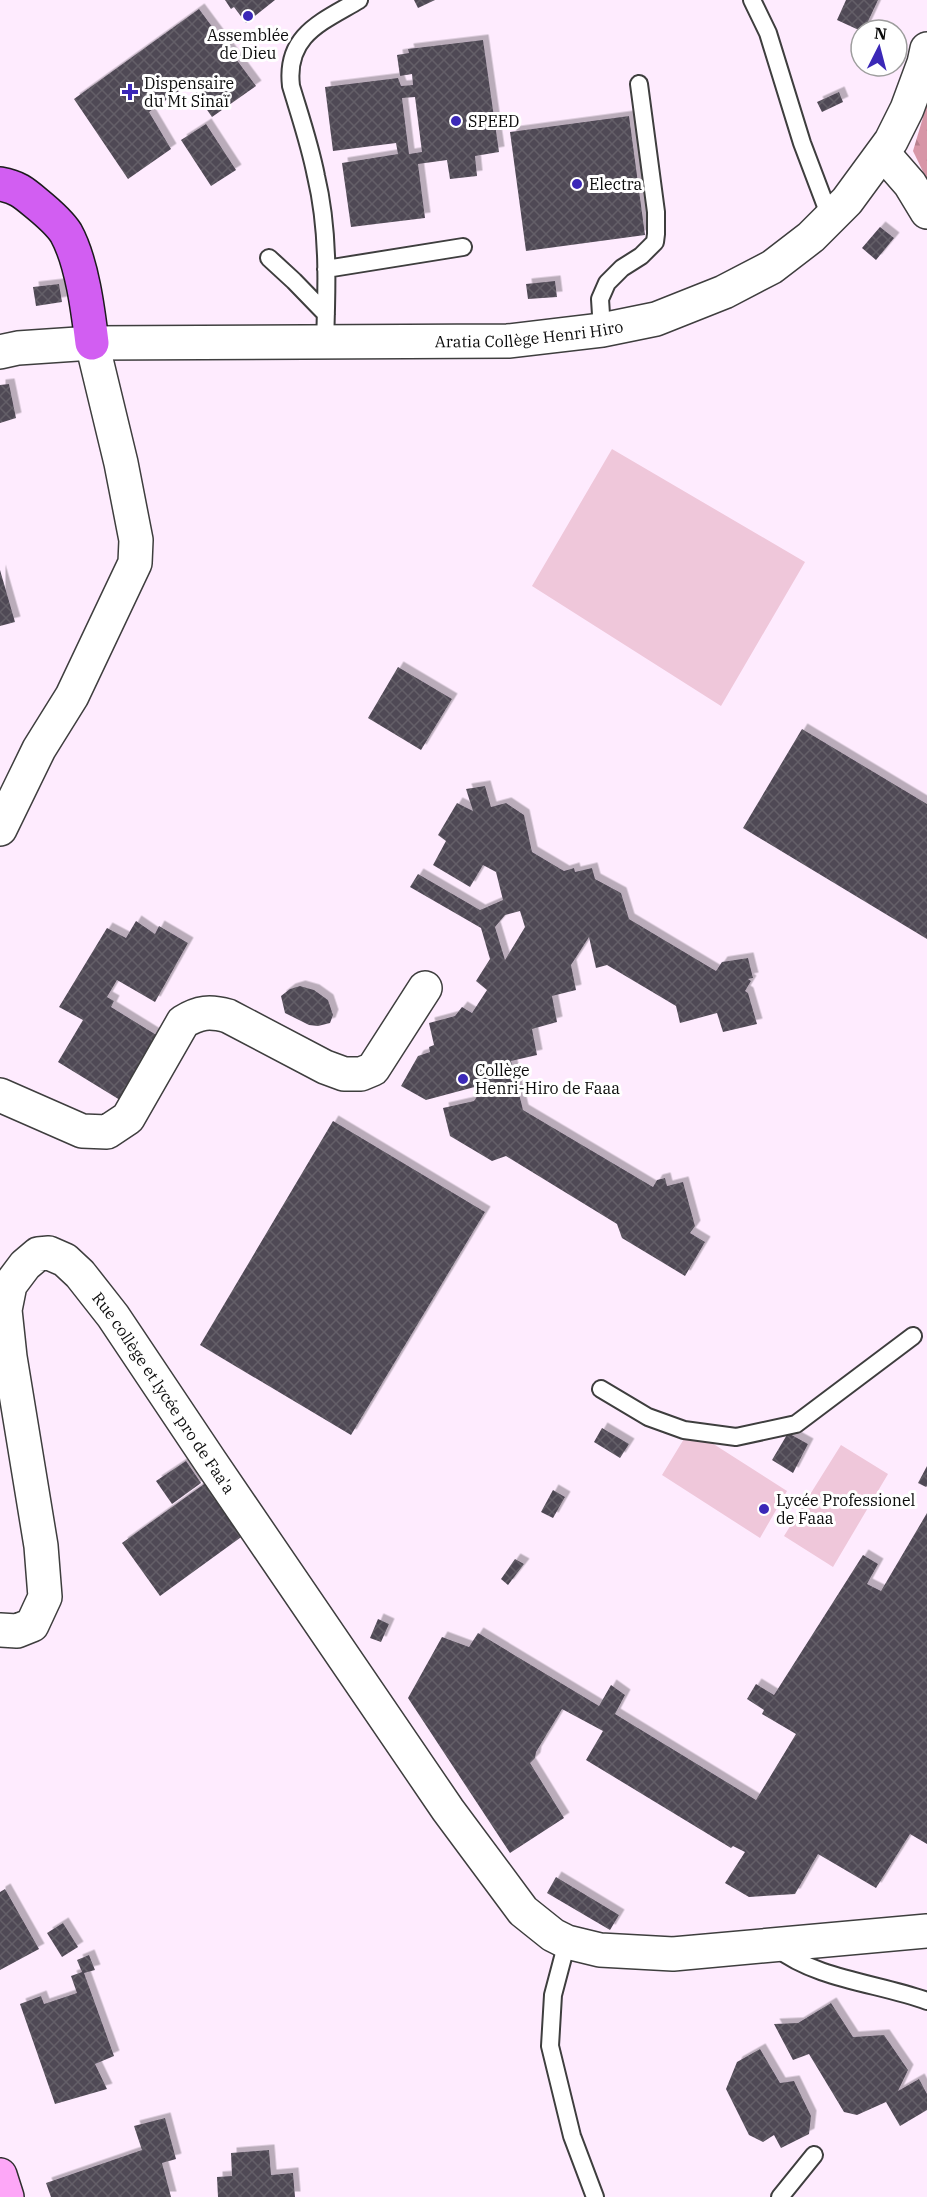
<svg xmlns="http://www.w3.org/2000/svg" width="927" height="2197" viewBox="0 0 927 2197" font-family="'IBM Plex Serif',serif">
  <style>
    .forest { fill: url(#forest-firs) }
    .pitch { fill: #efc7da }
    .building { fill: url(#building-cross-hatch); fill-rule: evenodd; filter: url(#shadow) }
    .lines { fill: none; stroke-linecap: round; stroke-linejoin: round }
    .service-casing { stroke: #3e3e3e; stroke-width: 20 }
    .minor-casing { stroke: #3e3e3e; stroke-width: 36 }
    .secondary-casing { stroke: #2d2d2d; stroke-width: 36 }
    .trunk-casing { stroke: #1c1c1c; stroke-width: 36 }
    .service { stroke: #fff; stroke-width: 16 }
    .minor { stroke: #fff; stroke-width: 33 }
    .secondary { stroke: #fda7f7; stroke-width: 33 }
    .trunk { stroke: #d25ef2; stroke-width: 33 }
    .poi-dot { fill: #3b28b7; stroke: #fff; stroke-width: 2 }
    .labels { text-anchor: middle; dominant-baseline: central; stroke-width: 6; stroke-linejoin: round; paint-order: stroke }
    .poi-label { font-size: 16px; fill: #0b0b0b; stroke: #fff; text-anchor: start }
    .street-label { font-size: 16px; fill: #0b0b0b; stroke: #fff }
  </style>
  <defs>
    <pattern id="forest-firs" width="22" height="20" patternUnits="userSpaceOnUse" patternTransform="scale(1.5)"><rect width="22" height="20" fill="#d796a7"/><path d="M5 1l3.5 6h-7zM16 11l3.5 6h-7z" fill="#b7808e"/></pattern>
    <pattern id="building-cross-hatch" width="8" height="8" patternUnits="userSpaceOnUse" patternTransform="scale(1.5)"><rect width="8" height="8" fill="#4f4854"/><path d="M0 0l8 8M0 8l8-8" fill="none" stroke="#645e68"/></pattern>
    <filter id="shadow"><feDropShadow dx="5.5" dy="-5.5" stdDeviation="0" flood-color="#0004"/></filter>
  </defs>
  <rect width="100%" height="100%" fill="#feebfe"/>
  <path class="forest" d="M 927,104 L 927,180 L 913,151 Z"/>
  <path class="pitch" d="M 612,449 L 805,562 L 721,706 L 532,586 Z
    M 690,1429 L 787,1491 L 760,1538 L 662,1475 Z
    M 841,1445 L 888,1474 L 833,1567 L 784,1536 Z"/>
  <path class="building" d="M 225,0 L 275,0 L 246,23 L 234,7 L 231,9 Z
    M 414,0 L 435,0 L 418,8 Z
    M 846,0 L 878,0 L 864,30 L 861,31 L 837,20 Z
    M 199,9 L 256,86 L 212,117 L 189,84 L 149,112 L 171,149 L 128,179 L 74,99 Z
    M 483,40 L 499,152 L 475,156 L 477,176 L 450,179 L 447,160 L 418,164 L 425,218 L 351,227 L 342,163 L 398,154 L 396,143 L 333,151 L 325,87 L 398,78 L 401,86 L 413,85 L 412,74 L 400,76 L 397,55 L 409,53 L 408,49 ZM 415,97 L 422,152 L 409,154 L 402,98 Z
    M 839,92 L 843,102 L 822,112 L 817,102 Z
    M 629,116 L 645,235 L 526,251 L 510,132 Z
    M 206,124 L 236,170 L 211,186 L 181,140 Z
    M 880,227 L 894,238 L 876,260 L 862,248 Z
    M 555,281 L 557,297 L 528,299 L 526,284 Z
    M 59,284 L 62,302 L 36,306 L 33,287 Z
    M 9,384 L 16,418 L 0,423 L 0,385 Z
    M 0,570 L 15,622 L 0,626 Z
    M 398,667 L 452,699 L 421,750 L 368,718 Z
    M 802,729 L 927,804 L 927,939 L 743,828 Z
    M 485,786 L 491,807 L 506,803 L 524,815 L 532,852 L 564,871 L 574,868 L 575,872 L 592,868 L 595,879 L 621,893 L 629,919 L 716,971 L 722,962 L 748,958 L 753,978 L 748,979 L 751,981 L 745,991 L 748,993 L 757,1024 L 723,1032 L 717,1013 L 680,1023 L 676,1006 L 607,965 L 596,968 L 589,937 L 571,965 L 576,990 L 552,996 L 557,1022 L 532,1029 L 537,1055 L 511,1061 L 523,1110 L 653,1187 L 657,1180 L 665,1178 L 667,1186 L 683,1182 L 695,1226 L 690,1233 L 705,1242 L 685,1276 L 622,1238 L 617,1224 L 506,1156 L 492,1161 L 450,1136 L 443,1108 L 474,1101 L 478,1095 L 484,1097 L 482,1085 L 426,1100 L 401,1086 L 418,1056 L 430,1052 L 429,1047 L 434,1045 L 429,1023 L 455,1016 L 462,1007 L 472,1013 L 487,990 L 476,981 L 490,959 L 481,928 L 410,887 L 418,874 L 480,910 L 503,900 L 496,872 L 483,865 L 470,887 L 433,865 L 446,841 L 438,835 L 457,803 L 473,811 L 466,789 ZM 520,911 L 525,927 L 505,960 L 495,927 L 505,915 Z
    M 136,921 L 155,934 L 159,926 L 188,943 L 155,1002 L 117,980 L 107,997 L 114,1001 L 111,1007 L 158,1036 L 120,1100 L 58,1062 L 83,1020 L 59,1007 L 107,928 L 126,938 Z
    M 300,986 L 314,990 L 328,1000 L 333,1015 L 330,1023 L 318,1026 L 309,1025 L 285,1013 L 281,996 L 290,989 Z
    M 333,1121 L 485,1212 L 351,1435 L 200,1345 Z
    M 602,1428 L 629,1444 L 620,1458 L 594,1442 Z
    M 788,1433 L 808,1444 L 793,1473 L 772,1460 Z
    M 186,1461 L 201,1483 L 172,1504 L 156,1481 Z
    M 927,1466 L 927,1486 L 926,1487 L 918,1483 Z
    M 207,1482 L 244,1535 L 160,1596 L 122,1543 Z
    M 553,1490 L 565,1497 L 553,1518 L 541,1512 Z
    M 927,1513 L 927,1844 L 910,1834 L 876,1888 L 818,1854 L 795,1894 L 749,1897 L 725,1883 L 745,1852 L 733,1846 L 731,1848 L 586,1760 L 603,1731 L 562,1709 L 536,1752 L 535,1758 L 530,1763 L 564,1818 L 510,1853 L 408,1698 L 442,1637 L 469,1647 L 478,1633 L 599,1706 L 611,1685 L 625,1695 L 615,1714 L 756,1800 L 796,1734 L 762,1714 L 764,1710 L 747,1699 L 756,1684 L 774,1695 L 863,1555 L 878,1564 L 867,1584 L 881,1591 Z
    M 515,1559 L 524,1564 L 508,1585 L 501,1579 Z
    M 378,1619 L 389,1624 L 381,1642 L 370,1638 Z
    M 556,1877 L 619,1915 L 610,1930 L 547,1893 Z
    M 5,1889 L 39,1949 L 0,1970 L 0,1892 Z
    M 63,1923 L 78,1947 L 62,1957 L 47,1933 Z
    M 89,1955 L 95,1970 L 84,1973 L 114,2056 L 95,2064 L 107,2089 L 55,2104 L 20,2004 L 41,1996 L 44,2004 L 77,1993 L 71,1976 L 82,1972 L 77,1960 Z
    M 831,2003 L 853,2037 L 884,2035 L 908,2070 L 898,2091 L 919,2079 L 927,2094 L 927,2110 L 900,2126 L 886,2102 L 857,2115 L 844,2112 L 809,2054 L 793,2060 L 774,2024 L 798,2023 Z
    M 760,2049 L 780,2083 L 794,2081 L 811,2116 L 809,2134 L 781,2148 L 774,2135 L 763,2142 L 749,2135 L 726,2089 L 737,2062 Z
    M 165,2118 L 176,2159 L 162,2163 L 171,2197 L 51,2197 L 46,2183 L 142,2150 L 134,2126 Z
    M 269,2150 L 271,2175 L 293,2173 L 295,2197 L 218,2197 L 217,2177 L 232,2176 L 231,2153 Z"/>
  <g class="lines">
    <g class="service-casing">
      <path id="service" d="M 752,0 L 768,33 L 802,143 L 830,217
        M 269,258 L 294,281 L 326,314
        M 326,269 L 463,247
        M 602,330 L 600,299 L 607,283 L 622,268 L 641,256 L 655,242 L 656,234 L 656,212 L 639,84
        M 325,342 C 327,287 329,230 316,176 C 310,145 300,116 291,86 C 285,35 322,22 359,0
        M 601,1389 L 648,1417 L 684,1430 L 736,1437 L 796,1424 L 913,1336
        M 567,1942 L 553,1995 L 550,2046 L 572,2136 L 595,2197
        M 777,1948 C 815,1979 882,1984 927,2001
        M 780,2197 L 814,2155"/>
    </g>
    <g class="minor-casing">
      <g id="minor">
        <path d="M 883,153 L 910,184 L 927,212"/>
        <path id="s1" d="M 0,352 L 18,348 L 92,343 L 508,341 L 602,330 L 656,319 L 724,292 L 772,267 L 811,237 L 847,201 L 891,141 L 907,109 L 924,63 L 927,49"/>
        <path d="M 0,829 L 39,749 L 72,696 L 135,563 L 136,540 L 121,463 L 92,343"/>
        <path d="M 0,1095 L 82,1131 L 107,1132 L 128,1118 L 183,1022 C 199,1012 210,1011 228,1016 L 325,1067 L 344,1074 L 361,1074 L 373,1069 L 425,988"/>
        <path id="s2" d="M 0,1630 L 17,1631 L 32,1625 L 45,1597 L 41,1546 L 10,1357 L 5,1310 L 10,1285 L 25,1265 L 38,1254 L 49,1253 L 65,1260 L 80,1274 L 113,1316 L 210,1461 L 448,1810 L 523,1911 L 553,1935 L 567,1942 L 600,1950 L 673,1954 L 927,1931"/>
      </g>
    </g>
    <g class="secondary-casing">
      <path id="secondary" d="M 0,2175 L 7,2197"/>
    </g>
    <g class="trunk-casing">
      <path id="trunk" d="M 0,184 C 17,187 23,192 36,203 C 47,212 59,222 66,233 C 82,262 88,310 92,343"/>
    </g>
    <use href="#service" class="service"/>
    <use href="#minor" class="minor"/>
    <use href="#secondary" class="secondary"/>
    <use href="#trunk" class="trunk"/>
  </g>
  <g class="poi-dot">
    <circle cx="248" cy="16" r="6"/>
    <path d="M127 83h6v6h6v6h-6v6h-6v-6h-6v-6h6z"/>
    <circle cx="456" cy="121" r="6"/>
    <circle cx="577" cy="184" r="6"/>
    <circle cx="463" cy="1079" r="6"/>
    <circle cx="764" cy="1509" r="6"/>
  </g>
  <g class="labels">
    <g class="poi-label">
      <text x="248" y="35" text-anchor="middle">Assemblée<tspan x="248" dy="18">de Dieu</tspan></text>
      <text x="144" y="83">Dispensaire<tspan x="144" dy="18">du Mt Sinaï</tspan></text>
      <text x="468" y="121">SPEED</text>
      <text x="589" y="184">Electra</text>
      <text x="475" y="1070">Collège<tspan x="475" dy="18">Henri-Hiro de Faaa</tspan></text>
      <text x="776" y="1500">Lycée Professionel<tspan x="776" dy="18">de Faaa</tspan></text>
    </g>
    <g class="street-label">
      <text stroke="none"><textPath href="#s1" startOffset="530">Aratia Collège Henri Hiro</textPath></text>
      <text stroke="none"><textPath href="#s2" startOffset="616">Rue collège et lycée pro de Faa'a</textPath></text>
    </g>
  </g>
  <g transform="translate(879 48) rotate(6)"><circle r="28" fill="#ffffff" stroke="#9d9d9d" stroke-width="1.5"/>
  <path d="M0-4.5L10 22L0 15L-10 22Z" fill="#3b28b7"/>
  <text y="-9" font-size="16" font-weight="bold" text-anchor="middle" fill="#0b0b0b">N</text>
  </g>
</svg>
